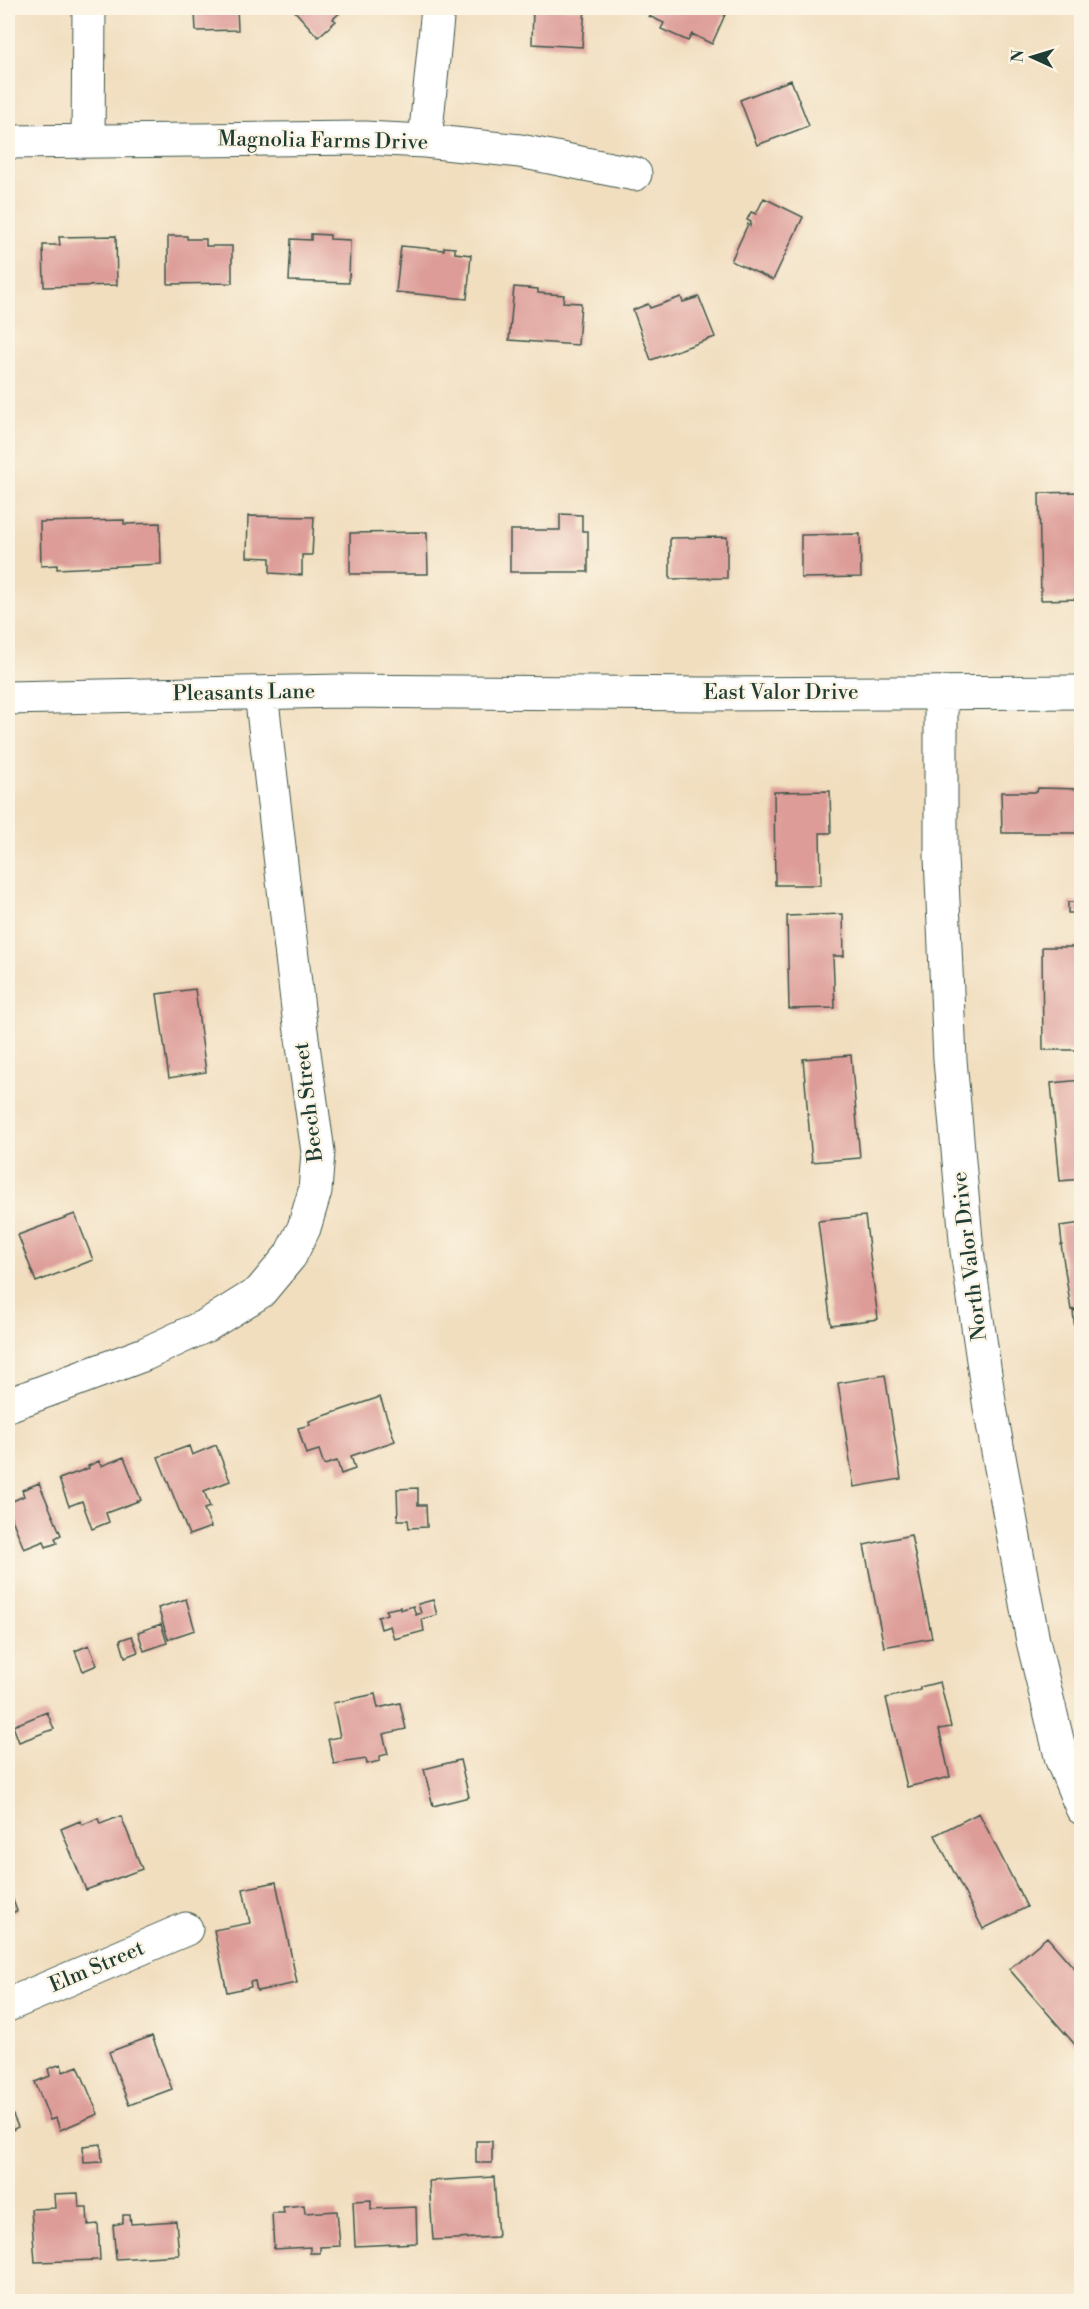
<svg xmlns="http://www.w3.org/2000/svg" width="1089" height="2309" viewBox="0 0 1089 2309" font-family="'Libre Bodoni',serif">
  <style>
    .building { fill: #dd9c98 }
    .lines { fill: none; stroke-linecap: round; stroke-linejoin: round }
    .minor-casing { stroke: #3e5549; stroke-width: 35 }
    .minor { stroke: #fff; stroke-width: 33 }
    .labels { text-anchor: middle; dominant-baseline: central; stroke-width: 4.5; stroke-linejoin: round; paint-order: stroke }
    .street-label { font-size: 21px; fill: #1f3d34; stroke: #fcf5e5 }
  </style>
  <rect width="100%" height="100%" fill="#fcf5e5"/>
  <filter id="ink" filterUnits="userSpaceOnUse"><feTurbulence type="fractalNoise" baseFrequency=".0167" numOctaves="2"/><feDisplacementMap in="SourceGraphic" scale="12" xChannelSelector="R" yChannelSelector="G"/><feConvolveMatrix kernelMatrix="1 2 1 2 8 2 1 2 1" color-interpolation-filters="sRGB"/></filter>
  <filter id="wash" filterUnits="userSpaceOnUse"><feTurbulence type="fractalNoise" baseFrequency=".008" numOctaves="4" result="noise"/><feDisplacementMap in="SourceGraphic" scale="24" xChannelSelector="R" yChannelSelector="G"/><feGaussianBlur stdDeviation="1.35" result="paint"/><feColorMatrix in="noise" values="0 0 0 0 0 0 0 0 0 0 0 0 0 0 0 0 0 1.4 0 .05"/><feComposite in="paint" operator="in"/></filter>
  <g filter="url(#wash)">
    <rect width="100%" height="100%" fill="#f1debf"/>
    <g id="blocks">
      <path class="building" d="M 189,8 L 237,8 L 238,30 L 196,31 L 195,12 L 189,12 Z
        M 292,8 L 345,8 L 333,19 L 336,21 L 318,37 Z
        M 533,8 L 585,8 L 582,47 L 532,44 Z
        M 652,8 L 728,8 L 712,44 L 692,34 L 688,41 L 661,29 L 664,23 L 649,16 Z
        M 791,80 L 809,126 L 757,145 L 740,100 Z
        M 764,198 L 803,217 L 773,280 L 731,261 L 748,224 L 750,226 L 751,222 L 747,220 L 751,212 L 756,214 Z
        M 311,234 L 330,235 L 330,239 L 350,240 L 349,283 L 289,281 L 291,239 L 311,240 Z
        M 116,236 L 117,285 L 44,287 L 43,245 L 60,245 L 59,237 Z
        M 168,236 L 187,236 L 187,239 L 206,239 L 206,246 L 232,246 L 232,283 L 168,284 Z
        M 401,246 L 444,250 L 444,247 L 455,248 L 455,253 L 471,255 L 467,299 L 396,292 Z
        M 514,287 L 538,289 L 538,293 L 564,295 L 563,302 L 581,303 L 578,345 L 509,340 Z
        M 681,297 L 683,302 L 699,297 L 715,337 L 651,360 L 633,310 L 648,304 L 650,308 Z
        M 1082,492 L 1082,599 L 1041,600 L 1039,493 Z
        M 560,514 L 582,515 L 582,531 L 588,531 L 588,572 L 510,572 L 510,530 L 560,530 Z
        M 248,516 L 314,517 L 312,555 L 302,555 L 302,575 L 270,573 L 270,558 L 247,557 Z
        M 124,520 L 124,524 L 160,523 L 161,564 L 57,569 L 57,565 L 41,566 L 40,522 Z
        M 427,532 L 428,574 L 350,574 L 350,533 Z
        M 860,534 L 861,577 L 801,578 L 801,535 Z
        M 727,537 L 727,578 L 670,579 L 670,538 Z
        M 1038,788 L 1082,789 L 1082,833 L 1002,833 L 1001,792 L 1037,792 Z
        M 830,791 L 831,833 L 820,833 L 821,885 L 775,885 L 774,792 Z
        M 1068,902 L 1082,902 L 1082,913 L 1068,913 Z
        M 843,914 L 844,956 L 833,956 L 835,1008 L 789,1009 L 787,916 Z
        M 1042,947 L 1082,947 L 1082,1050 L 1043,1050 Z
        M 195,989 L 206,1072 L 169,1078 L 157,994 Z
        M 851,1055 L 860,1158 L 812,1162 L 803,1059 Z
        M 1082,1080 L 1082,1179 L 1060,1181 L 1051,1083 Z
        M 75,1214 L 93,1260 L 36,1282 L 18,1235 Z
        M 865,1216 L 878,1319 L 831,1325 L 818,1221 Z
        M 1082,1223 L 1082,1308 L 1071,1310 L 1061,1244 L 1062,1244 L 1060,1226 Z
        M 1082,1310 L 1082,1329 L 1075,1330 L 1073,1311 Z
        M 885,1375 L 901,1479 L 854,1487 L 838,1383 Z
        M 380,1397 L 395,1441 L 351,1456 L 355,1469 L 341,1474 L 337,1461 L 324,1465 L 319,1450 L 306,1454 L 298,1428 L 310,1425 L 309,1421 Z
        M 216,1445 L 230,1481 L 204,1491 L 210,1507 L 204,1509 L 211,1527 L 189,1535 L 158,1457 L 189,1446 L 192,1455 Z
        M 124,1457 L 141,1500 L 106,1513 L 109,1522 L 92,1529 L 82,1501 L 69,1506 L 59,1479 L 89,1468 L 88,1466 L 99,1461 L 101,1466 Z
        M 39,1483 L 61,1535 L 55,1538 L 57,1543 L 46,1547 L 44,1541 L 24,1549 L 8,1509 L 8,1503 L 24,1496 L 22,1490 Z
        M 418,1488 L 418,1505 L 426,1505 L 427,1527 L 409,1528 L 408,1520 L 398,1520 L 397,1489 Z
        M 911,1535 L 932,1638 L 884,1647 L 864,1545 Z
        M 186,1599 L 195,1630 L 168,1639 L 158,1608 Z
        M 433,1600 L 437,1615 L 422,1619 L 424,1631 L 394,1639 L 390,1626 L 381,1629 L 378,1617 L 387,1614 L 386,1610 L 400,1607 L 400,1610 L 413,1606 L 416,1615 L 421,1613 L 418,1604 Z
        M 161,1624 L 167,1643 L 144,1651 L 138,1632 Z
        M 132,1636 L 138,1652 L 125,1657 L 120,1640 Z
        M 89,1645 L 97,1665 L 83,1671 L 75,1651 Z
        M 940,1682 L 951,1727 L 939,1729 L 950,1777 L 907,1787 L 886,1698 L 920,1690 L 920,1687 Z
        M 375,1694 L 378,1708 L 400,1703 L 406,1729 L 383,1734 L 388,1754 L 380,1756 L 380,1761 L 367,1764 L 366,1759 L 334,1764 L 328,1739 L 340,1737 L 333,1703 Z
        M 47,1712 L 54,1729 L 19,1742 L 13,1726 Z
        M 460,1760 L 469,1797 L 433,1806 L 424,1769 Z
        M 979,1813 L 1027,1907 L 983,1929 L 935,1835 Z
        M 121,1816 L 142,1869 L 86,1890 L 61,1829 L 80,1821 L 82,1825 L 98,1818 L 100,1824 Z
        M 276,1882 L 297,1983 L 257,1991 L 255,1981 L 250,1982 L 251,1987 L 227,1992 L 214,1930 L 250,1923 L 243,1889 Z
        M 8,1886 L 17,1911 L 8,1914 Z
        M 1047,1937 L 1082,1977 L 1082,2046 L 1078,2048 L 1009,1969 Z
        M 152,2036 L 172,2089 L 129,2105 L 109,2052 Z
        M 61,2064 L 63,2072 L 78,2066 L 98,2114 L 60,2130 L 56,2118 L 50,2120 L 35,2082 L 50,2076 L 48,2069 Z
        M 9,2106 L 18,2127 L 8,2132 L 8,2107 Z
        M 476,2141 L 492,2141 L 492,2163 L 476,2163 Z
        M 101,2144 L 102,2162 L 84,2163 L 83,2146 Z
        M 494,2177 L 498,2237 L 433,2240 L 429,2181 Z
        M 78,2193 L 79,2207 L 87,2207 L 88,2225 L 98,2224 L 100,2260 L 35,2262 L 31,2209 L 55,2208 L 54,2194 Z
        M 371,2200 L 371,2209 L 416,2207 L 417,2243 L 355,2246 L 353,2201 Z
        M 304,2205 L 305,2213 L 337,2211 L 340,2246 L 320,2247 L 320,2253 L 310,2253 L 310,2247 L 274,2249 L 272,2213 L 284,2213 L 283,2207 Z
        M 123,2215 L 130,2215 L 131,2224 L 176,2221 L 179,2255 L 116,2259 L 113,2225 L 123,2223 Z"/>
    </g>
  </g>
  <g filter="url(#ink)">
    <use href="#blocks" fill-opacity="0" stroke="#3e5549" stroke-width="1.5"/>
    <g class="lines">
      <g class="minor-casing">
        <path id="minor" d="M 88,141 L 89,8
          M 425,141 L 438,8
          M 8,142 L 364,138 L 425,141 L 520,151 L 635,174
          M 941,693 L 941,857 L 950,1060 L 967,1251 L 990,1408 L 1033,1641 L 1062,1760 L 1082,1808
          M 8,698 L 339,691 L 706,694 L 1082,692
          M 8,1405 L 145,1354 L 207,1325 L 260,1292 L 290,1256 L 304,1228 L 315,1191 L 318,1152 L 299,1017 L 261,693
          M 8,2005 L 186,1929"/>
      </g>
      <use href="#minor" class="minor"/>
    </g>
  </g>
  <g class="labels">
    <g class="street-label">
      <text transform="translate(323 141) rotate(1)">Magnolia Farms Drive</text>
      <text transform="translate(244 693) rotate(-1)">Pleasants Lane</text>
      <text x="781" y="693">East Valor Drive</text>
      <text transform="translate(309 1102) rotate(-97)">Beech Street</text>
      <text transform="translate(970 1256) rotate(-97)">North Valor Drive</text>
      <text transform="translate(97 1967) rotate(-23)">Elm Street</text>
    </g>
  </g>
  <rect width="1089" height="2309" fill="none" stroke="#fcf5e5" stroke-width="30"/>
  <g transform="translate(1032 57) rotate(274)" stroke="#fcf5e5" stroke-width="4.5" paint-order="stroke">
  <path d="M0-4.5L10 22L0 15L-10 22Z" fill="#1f3d34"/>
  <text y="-9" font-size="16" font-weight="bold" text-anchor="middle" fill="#1f3d34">N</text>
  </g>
</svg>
